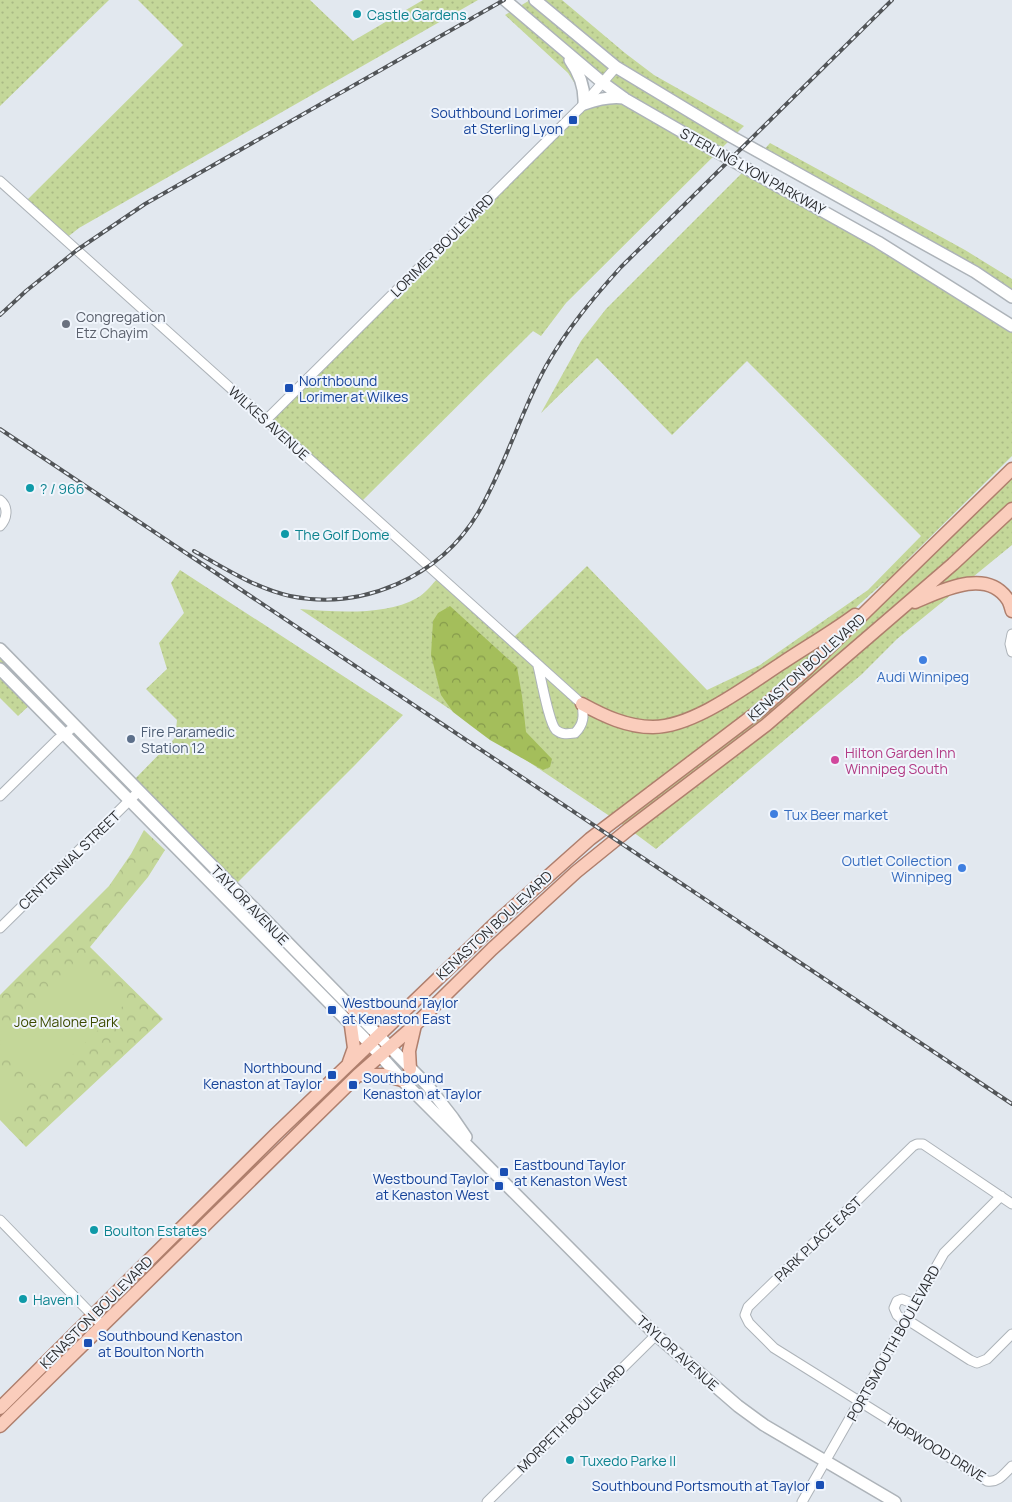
<svg xmlns="http://www.w3.org/2000/svg" width="1012" height="1502" viewBox="0 0 1012 1502" font-family="Manrope,sans-serif">
  <style>
    .grass { fill: url(#grass-dots); fill-rule: evenodd }
    .forest { fill: url(#forest-crowns) }
    .park { fill: url(#park-crowns) }
    .pitch { fill: #c4d799 }
    .lines { fill: none; stroke-linecap: round; stroke-linejoin: round }
    .street-casing { stroke: #adb3b9; stroke-width: 11 }
    .secondary-casing { stroke: #adb3b9; stroke-width: 14 }
    .primary-casing { stroke: #af7f6d; stroke-width: 15 }
    .street { stroke: #fff; stroke-width: 9 }
    .secondary { stroke: #fff; stroke-width: 11 }
    .primary { stroke: #facdbc; stroke-width: 12 }
    .rail-casing { stroke: #525558; stroke-width: 4 }
    .rail { stroke: #f0f5fc; stroke-width: 2; stroke-dasharray: 5.5; stroke-linecap: butt }
    .culture-dot { fill: #0f9aa8; stroke: #f0f5fc; stroke-width: 2 }
    .transit-dot { fill: #1a4fb4; stroke: #f0f5fc; stroke-width: 2 }
    .worship-dot { fill: #6b7280; stroke: #f0f5fc; stroke-width: 2 }
    .shop-dot { fill: #3f7fe0; stroke: #f0f5fc; stroke-width: 2 }
    .service-dot { fill: #5c6f8a; stroke: #f0f5fc; stroke-width: 2 }
    .hotel-dot { fill: #d1479c; stroke: #f0f5fc; stroke-width: 2 }
    .labels { text-anchor: middle; dominant-baseline: central; stroke-width: 4; stroke-linejoin: round; paint-order: stroke }
    .culture-label { font-size: 14px; fill: #0d838f; stroke: #f0f5fc; text-anchor: start }
    .transit-label { font-size: 14px; fill: #164399; stroke: #f0f5fc; text-anchor: start }
    .street-label { font-size: 14px; fill: #2a2c2f; stroke: #f0f5fc }
    .worship-label { font-size: 14px; fill: #5b616d; stroke: #f0f5fc; text-anchor: start }
    .shop-label { font-size: 14px; fill: #366cbe; stroke: #f0f5fc }
    .service-label { font-size: 14px; fill: #4e5e75; stroke: #f0f5fc; text-anchor: start }
    .hotel-label { font-size: 14px; fill: #b23c85; stroke: #f0f5fc; text-anchor: start }
    .park-label { font-size: 14px; fill: #3c4b00; stroke: #f0f5fc }
  </style>
  <defs>
    <pattern id="grass-dots" width="8" height="8" patternUnits="userSpaceOnUse" patternTransform="scale(1.25)"><rect width="8" height="8" fill="#c4d799"/><path d="M2 2h.1M6 6h.1" fill="none" stroke="#a9b984" stroke-width="1.8" stroke-linecap="round"/></pattern>
    <pattern id="forest-crowns" width="20" height="18" patternUnits="userSpaceOnUse" patternTransform="scale(1.25)"><rect width="20" height="18" fill="#a4be5b"/><path d="M2 6a3 3 0 1 1 6 0M12 15a3 3 0 1 1 6 0" fill="none" stroke="#869b4c"/></pattern>
    <pattern id="park-crowns" width="20" height="18" patternUnits="userSpaceOnUse" patternTransform="scale(1.25)"><rect width="20" height="18" fill="#c4d799"/><path d="M2 6a3 3 0 1 1 6 0M12 15a3 3 0 1 1 6 0" fill="none" stroke="#a9b984"/></pattern>
  </defs>
  <rect width="100%" height="100%" fill="#e2e8ef"/>
  <path class="grass" d="M 0,0 L 109,0 L 0,106 Z
    M 138,0 L 310,0 L 353,41 L 423,0 L 478,0 L 79,228 L 65,239 L 24,203 L 183,45 Z
    M 530,0 L 562,0 L 625,53 L 654,75 L 744,126 L 566,303 L 541,336 L 533,331 L 359,504 L 266,420 L 584,104 L 577,87 L 568,73 L 505,15 ZM 567,54 L 623,98 L 585,94 Z
    M 770,143 L 965,250 L 1012,279 L 1012,297 L 761,153 Z
    M 747,168 L 1012,326 L 1012,456 L 898,569 L 1012,469 L 1012,545 L 897,639 L 861,675 L 656,849 L 629,829 L 300,609 C 336,612 385,616 417,598 C 426,593 433,583 439,577 L 511,640 L 587,566 L 707,690 L 760,665 L 868,590 L 921,536 L 747,361 L 672,435 L 597,358 L 541,413 L 581,341 L 606,309 ZM 883,583 L 884,583 L 832,639 L 843,619 Z
    M 180,570 L 403,715 L 355,765 L 233,887 L 131,783 L 175,738 L 177,720 L 146,689 L 167,669 L 159,643 L 184,613 L 171,583 Z
    M 0,655 L 65,722 L 64,725 L 60,725 L 0,663 Z
    M 0,669 L 33,702 L 18,716 L 0,698 Z"/>
  <path class="forest" d="M 450,606 L 517,667 L 522,696 L 526,732 L 552,759 L 550,767 L 543,770 L 490,740 L 470,725 L 453,712 L 441,695 L 431,655 L 433,621 L 438,613 Z"/>
  <path class="park" d="M 144,830 L 165,850 L 148,877 L 90,947 L 163,1019 L 26,1147 L 0,1120 L 0,995 L 109,886 L 131,854 Z"/>
  <path class="pitch" d="M 83,959 L 126,1003 L 41,1086 L 0,1044 L 0,1041 Z
    M 0,1069 L 30,1099 L 4,1122 L 0,1118 Z"/>
  <g class="lines">
    <g class="street-casing">
      <path id="street" d="M 0,181 L 582,704 C 584,716 584,724 575,733 C 568,734 562,735 556,730 C 549,723 541,678 538,666
        M 266,420 L 584,104 L 616,67
        M 0,500 C 9,507 7,519 0,526
        M 1012,634 L 1010,644 L 1012,652
        M 0,796 L 58,739 L 75,726
        M 0,928 L 139,791
        M 1012,1204 L 923,1144 L 917,1144 L 913,1146 L 748,1307 L 745,1315 L 749,1323 L 774,1348 L 987,1481 C 998,1483 1004,1474 1012,1466
        M 0,1220 L 103,1326
        M 906,1319 L 970,1360 L 977,1363 L 987,1359 L 1012,1334
        M 904,1321 L 897,1315 L 894,1308 L 897,1301 L 902,1299 L 914,1304
        M 487,1502 L 656,1335
        M 802,1502 L 944,1253 L 1001,1196"/>
    </g>
    <g class="secondary-casing">
      <path id="secondary" d="M 505,0 L 603,83 L 625,99 L 717,152 L 878,242 L 1012,326
        M 535,0 L 616,67 L 732,137 L 975,272 L 1012,297
        M 570,60 C 580,74 585,87 584,104 C 598,99 610,96 624,98
        M 0,649 L 428,1086 L 453,1118 L 466,1137
        M 0,669 L 370,1044 L 402,1080 L 637,1316 L 656,1335 L 738,1406 L 764,1425 L 895,1502"/>
    </g>
    <g class="primary-casing">
      <path id="primary" d="M 915,602 C 941,591 987,567 1008,600 C 1010,603 1011,608 1012,611
        M 582,704 C 604,716 627,727 653,727 C 694,727 748,685 782,663 C 806,647 832,632 855,615
        M 354,1010 C 372,1016 386,1016 404,1010
        M 349,1062 L 354,1048 L 351,1026
        M 410,1069 L 409,1051 L 415,1025
        M 358,1075 L 384,1075 L 402,1080
        M 0,1408 L 275,1135 L 499,920 L 590,839 L 760,710 L 808,668 L 1012,469
        M 0,1426 L 358,1075 L 415,1025 L 492,949 L 576,872 L 629,829 L 766,725 L 953,564 L 1012,509"/>
    </g>
    <use href="#street" class="street"/>
    <use href="#secondary" class="secondary"/>
    <use href="#primary" class="primary"/>
    <g class="rail-casing">
      <path id="rail" d="M 0,315 L 26,291 L 77,250 L 145,204 L 504,0
        M 0,429 L 1012,1104
        M 194,551 C 224,568 255,588 290,596 C 362,611 440,577 478,513 C 505,467 520,413 546,366 C 567,329 593,298 621,267 L 892,0"/>
    </g>
    <use href="#rail" class="rail"/>
  </g>
  <g class="culture-dot">
    <circle cx="357" cy="14" r="5"/>
    <circle cx="30" cy="488" r="5"/>
    <circle cx="285" cy="534" r="5"/>
    <circle cx="94" cy="1230" r="5"/>
    <circle cx="23" cy="1299" r="5"/>
    <circle cx="570" cy="1460" r="5"/>
  </g>
  <g class="transit-dot">
    <rect x="568" y="115" width="10" height="10" rx="2.5"/>
    <rect x="284" y="383" width="10" height="10" rx="2.5"/>
    <rect x="327" y="1005" width="10" height="10" rx="2.5"/>
    <rect x="327" y="1070" width="10" height="10" rx="2.5"/>
    <rect x="348" y="1080" width="10" height="10" rx="2.5"/>
    <rect x="499" y="1167" width="10" height="10" rx="2.5"/>
    <rect x="494" y="1181" width="10" height="10" rx="2.5"/>
    <rect x="83" y="1338" width="10" height="10" rx="2.5"/>
    <rect x="815" y="1480" width="10" height="10" rx="2.5"/>
  </g>
  <circle class="worship-dot" cx="66" cy="324" r="5"/>
  <g class="shop-dot">
    <circle cx="923" cy="660" r="5"/>
    <circle cx="774" cy="814" r="5"/>
    <circle cx="962" cy="868" r="5"/>
  </g>
  <circle class="service-dot" cx="131" cy="739" r="5"/>
  <circle class="hotel-dot" cx="835" cy="760" r="5"/>
  <g class="labels">
    <g class="culture-label">
      <text x="367" y="14">Castle Gardens</text>
      <text x="40" y="488">? / 966</text>
      <text x="295" y="534">The Golf Dome</text>
      <text x="104" y="1230">Boulton Estates</text>
      <text x="33" y="1299">Haven I</text>
      <text x="580" y="1460">Tuxedo Parke II</text>
    </g>
    <g class="transit-label">
      <text x="563" y="112" text-anchor="end">Southbound Lorimer<tspan x="563" dy="16">at Sterling Lyon</tspan></text>
      <text x="299" y="380">Northbound<tspan x="299" dy="16">Lorimer at Wilkes</tspan></text>
      <text x="342" y="1002">Westbound Taylor<tspan x="342" dy="16">at Kenaston East</tspan></text>
      <text x="322" y="1067" text-anchor="end">Northbound<tspan x="322" dy="16">Kenaston at Taylor</tspan></text>
      <text x="363" y="1077">Southbound<tspan x="363" dy="16">Kenaston at Taylor</tspan></text>
      <text x="514" y="1164">Eastbound Taylor<tspan x="514" dy="16">at Kenaston West</tspan></text>
      <text x="489" y="1178" text-anchor="end">Westbound Taylor<tspan x="489" dy="16">at Kenaston West</tspan></text>
      <text x="98" y="1335">Southbound Kenaston<tspan x="98" dy="16">at Boulton North</tspan></text>
      <text x="810" y="1485" text-anchor="end">Southbound Portsmouth at Taylor</text>
    </g>
    <g class="street-label">
      <text transform="translate(753 171) rotate(29)">STERLING LYON PARKWAY</text>
      <text transform="translate(442 245) rotate(-45)">LORIMER BOULEVARD</text>
      <text transform="translate(269 423) rotate(42)">WILKES AVENUE</text>
      <text transform="translate(806 667) rotate(-42)">KENASTON BOULEVARD</text>
      <text transform="translate(69 860) rotate(-44)">CENTENNIAL STREET</text>
      <text transform="translate(250 905) rotate(46)">TAYLOR AVENUE</text>
      <text transform="translate(494 925) rotate(-43)">KENASTON BOULEVARD</text>
      <text transform="translate(818 1239) rotate(-44)">PARK PLACE EAST</text>
      <text transform="translate(96 1312) rotate(-45)">KENASTON BOULEVARD</text>
      <text transform="translate(893 1343) rotate(-61)">PORTSMOUTH BOULEVARD</text>
      <text transform="translate(678 1353) rotate(42)">TAYLOR AVENUE</text>
      <text transform="translate(571 1418) rotate(-45)">MORPETH BOULEVARD</text>
      <text transform="translate(937 1449) rotate(31)">HOPWOOD DRIVE</text>
    </g>
    <g class="worship-label">
      <text x="76" y="316">Congregation<tspan x="76" dy="16">Etz Chayim</tspan></text>
    </g>
    <g class="shop-label">
      <text x="923" y="676">Audi Winnipeg</text>
      <text x="784" y="814" text-anchor="start">Tux Beer market</text>
      <text x="952" y="860" text-anchor="end">Outlet Collection<tspan x="952" dy="16">Winnipeg</tspan></text>
    </g>
    <g class="service-label">
      <text x="141" y="731">Fire Paramedic<tspan x="141" dy="16">Station 12</tspan></text>
    </g>
    <g class="hotel-label">
      <text x="845" y="752">Hilton Garden Inn<tspan x="845" dy="16">Winnipeg South</tspan></text>
    </g>
    <g class="park-label">
      <text x="66" y="1021">Joe Malone Park</text>
    </g>
  </g>
</svg>
